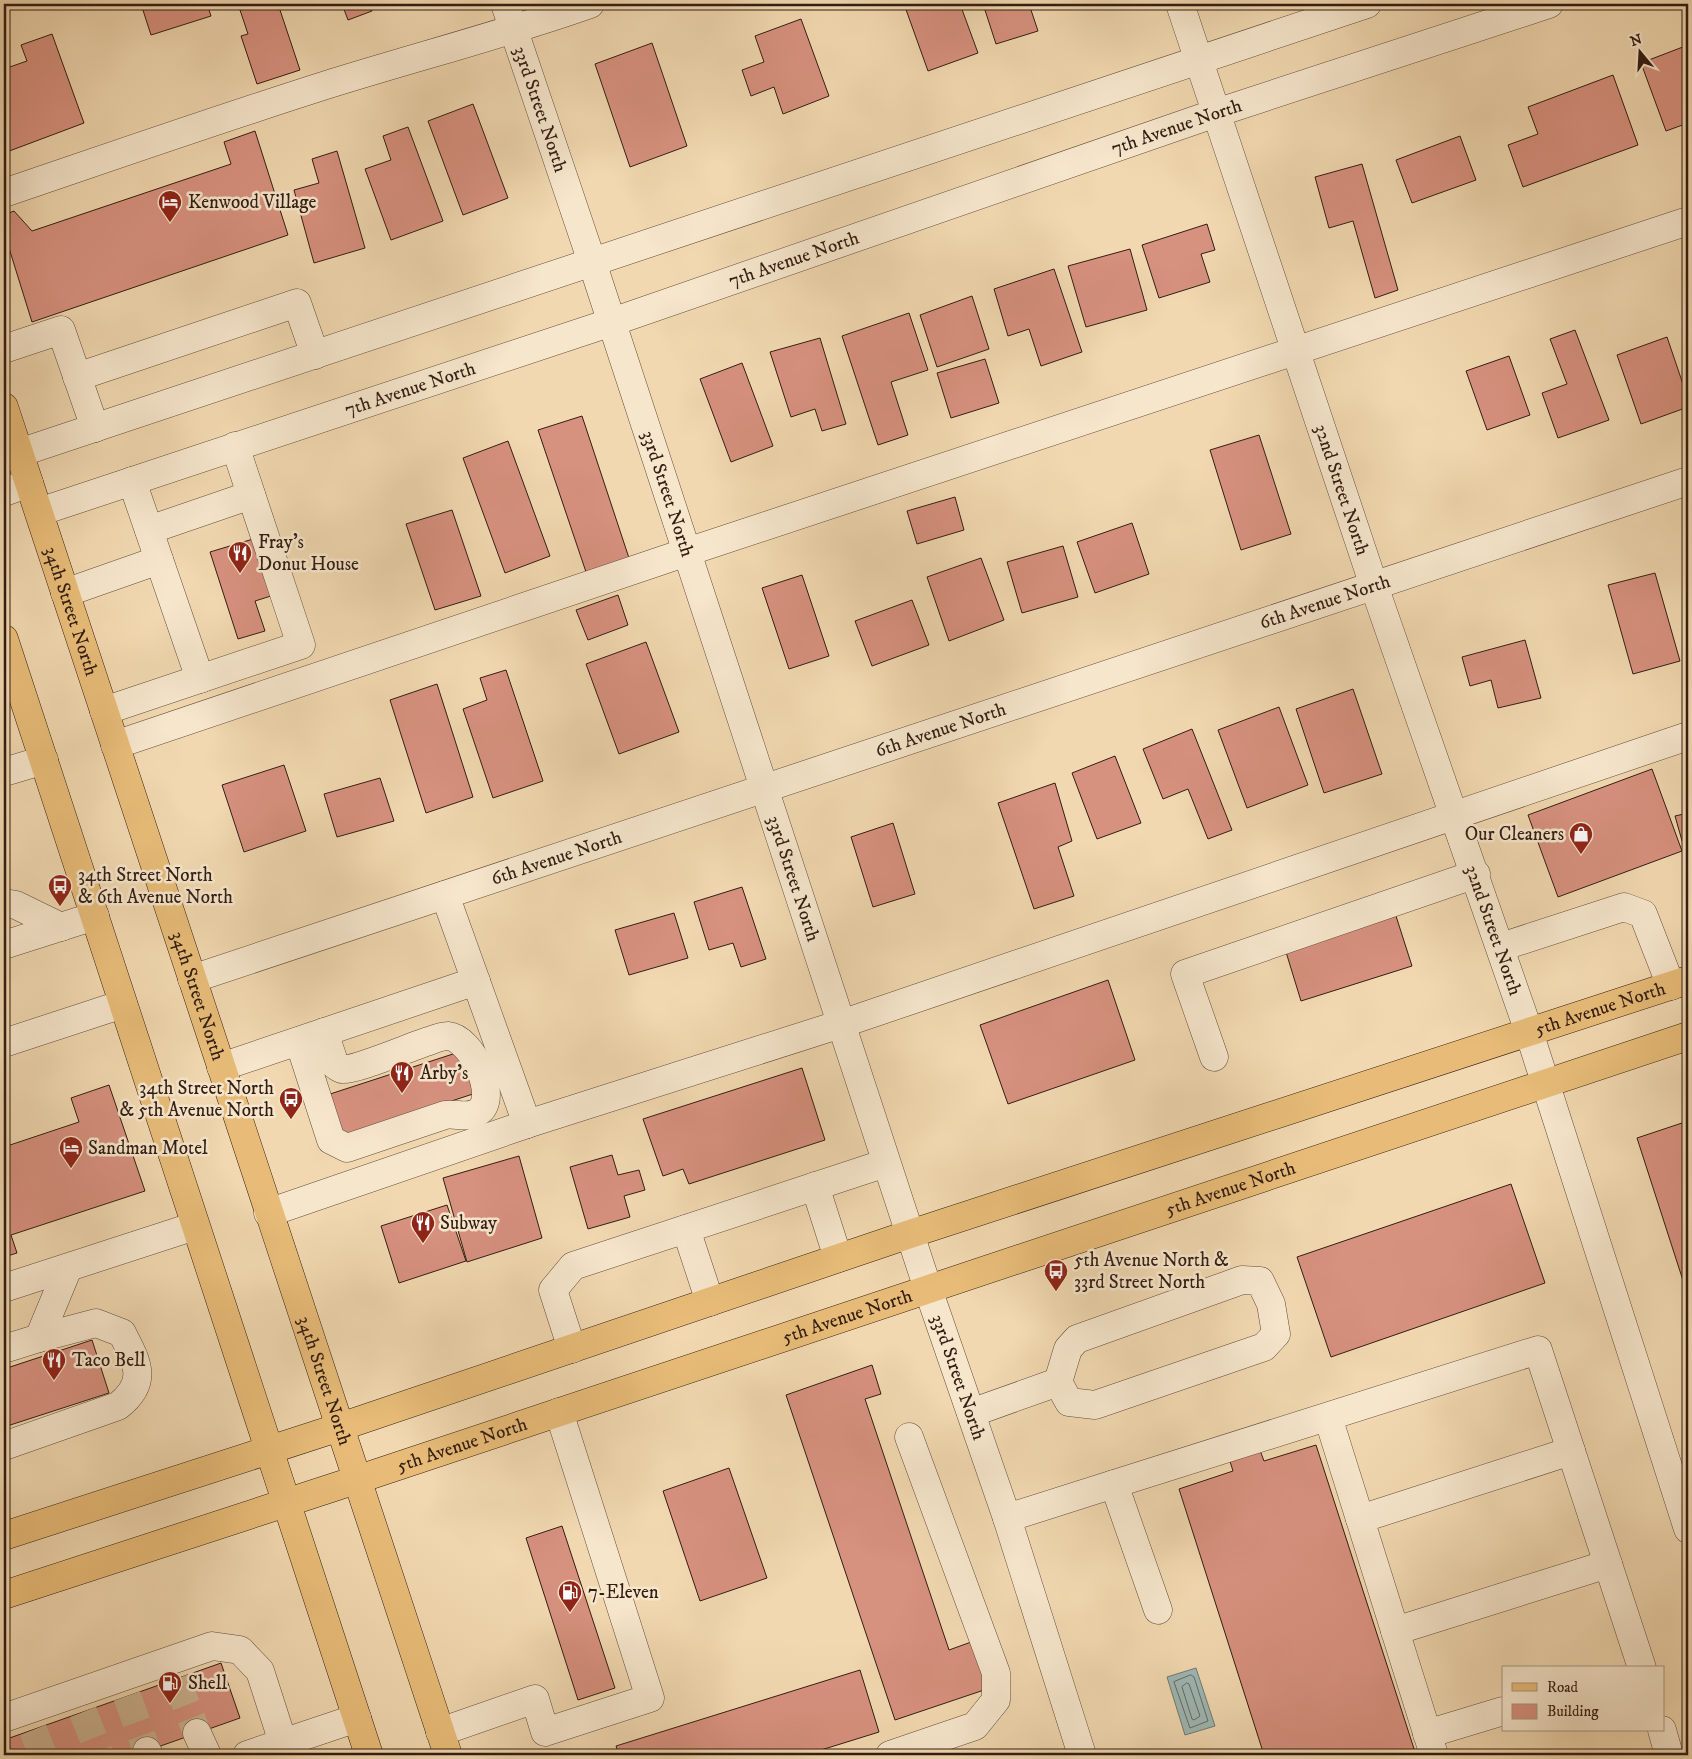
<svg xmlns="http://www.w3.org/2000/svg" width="1692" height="1759" viewBox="0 0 1692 1759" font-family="'IM FELL DW Pica',serif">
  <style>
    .water { fill: #9eb8b5; stroke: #737a74 }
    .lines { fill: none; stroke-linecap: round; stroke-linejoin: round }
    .shore { stroke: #686a64; stroke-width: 1 }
    .building { fill: #d7917f; stroke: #321d13 }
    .minor-tunnel { stroke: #cbb391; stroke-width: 28; stroke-dasharray: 28 14; stroke-linecap: butt }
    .minor-casing { stroke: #624c3a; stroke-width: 29 }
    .major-casing { stroke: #321d13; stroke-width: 29 }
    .highway-casing { stroke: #321d13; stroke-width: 29 }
    .minor { stroke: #f6e6cc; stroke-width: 28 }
    .major { stroke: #e8bc78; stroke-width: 28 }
    .highway { stroke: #e8bc78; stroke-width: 28 }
    .labels { text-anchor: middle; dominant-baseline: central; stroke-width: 5; stroke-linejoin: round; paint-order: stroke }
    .street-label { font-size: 19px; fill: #321d13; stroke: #f6e6cc }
    .poi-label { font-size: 19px; fill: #321d13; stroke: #f6e6cc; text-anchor: start }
  </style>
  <rect width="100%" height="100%" fill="#f1d8b0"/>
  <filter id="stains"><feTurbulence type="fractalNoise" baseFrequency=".004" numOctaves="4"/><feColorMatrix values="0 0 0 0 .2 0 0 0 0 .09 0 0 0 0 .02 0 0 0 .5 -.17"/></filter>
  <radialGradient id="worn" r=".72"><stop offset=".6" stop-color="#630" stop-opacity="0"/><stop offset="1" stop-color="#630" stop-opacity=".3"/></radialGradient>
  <path class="water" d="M 1196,1668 L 1215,1726 L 1185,1735 L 1167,1677 Z"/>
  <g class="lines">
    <path class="shore" d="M 1191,1675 L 1194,1677 L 1208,1721 L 1190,1728 L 1174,1682 Z
      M 1187,1683 L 1189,1684 L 1200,1716 L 1194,1720 L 1192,1719 L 1182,1687 Z"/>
  </g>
  <path class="building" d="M 141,4 L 207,4 L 211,16 L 151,35 Z
    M 238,4 L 278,4 L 300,70 L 257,84 L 241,36 L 248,34 Z
    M 342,4 L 370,4 L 372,11 L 348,20 Z
    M 904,4 L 960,4 L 978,53 L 928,71 Z
    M 983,4 L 1029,4 L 1038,31 L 996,44 Z
    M 801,19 L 829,96 L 783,114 L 774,87 L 751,96 L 742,70 L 764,62 L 755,36 Z
    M 52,34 L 84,123 L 4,153 L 4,69 L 27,61 L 21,45 Z
    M 652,43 L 687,146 L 630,167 L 595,64 Z
    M 1688,45 L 1688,123 L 1666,131 L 1641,63 Z
    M 1613,75 L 1638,145 L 1523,187 L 1508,145 L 1538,134 L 1528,107 Z
    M 473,104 L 508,198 L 463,215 L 428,121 Z
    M 408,127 L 443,221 L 391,240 L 365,169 L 391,160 L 383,136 Z
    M 255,131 L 288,235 L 32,322 L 4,232 L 4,215 L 14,211 L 32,231 L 231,164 L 224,142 Z
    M 1460,136 L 1476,180 L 1412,203 L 1396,160 Z
    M 337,151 L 365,248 L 314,263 L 294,190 L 319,183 L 312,159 Z
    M 1362,164 L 1398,290 L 1375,298 L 1353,221 L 1329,228 L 1315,177 Z
    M 1207,224 L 1215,250 L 1201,254 L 1210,282 L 1159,298 L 1142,245 Z
    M 1130,249 L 1147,310 L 1086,327 L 1068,266 Z
    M 1054,269 L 1082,352 L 1041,366 L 1029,329 L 1008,336 L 994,289 Z
    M 972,296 L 989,349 L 937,367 L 920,315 Z
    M 909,313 L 928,370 L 891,382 L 908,435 L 878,445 L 842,336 Z
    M 1575,330 L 1609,420 L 1558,438 L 1542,393 L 1567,384 L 1550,339 Z
    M 1667,337 L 1688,399 L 1688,407 L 1641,424 L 1617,355 Z
    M 820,338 L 846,424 L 822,431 L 815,409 L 791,417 L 770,352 Z
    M 1509,356 L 1530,415 L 1487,430 L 1466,371 Z
    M 985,359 L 999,403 L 951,418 L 937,373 Z
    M 742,363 L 773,446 L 731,462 L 700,379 Z
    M 582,416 L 629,558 L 586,572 L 538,430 Z
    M 1259,435 L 1291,534 L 1241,550 L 1210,450 Z
    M 508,441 L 550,556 L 505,573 L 463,458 Z
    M 955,497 L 964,530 L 917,544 L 907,511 Z
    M 452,510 L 481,596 L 435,610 L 406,524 Z
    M 1132,523 L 1149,574 L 1095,593 L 1077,542 Z
    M 253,539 L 271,596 L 255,601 L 265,631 L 238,639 L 210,552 Z
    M 1063,546 L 1078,597 L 1022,613 L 1007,562 Z
    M 981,558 L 1004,620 L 949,641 L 927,577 Z
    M 1655,573 L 1680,661 L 1633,674 L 1608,585 Z
    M 802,575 L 829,656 L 789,669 L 762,588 Z
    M 618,595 L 628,625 L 588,640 L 576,610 Z
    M 912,600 L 929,645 L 872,666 L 855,621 Z
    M 1525,640 L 1541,698 L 1498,708 L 1491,680 L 1470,686 L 1462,657 Z
    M 646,642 L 679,732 L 619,754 L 586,664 Z
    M 506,670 L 543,781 L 493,798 L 463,709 L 487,700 L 480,678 Z
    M 437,684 L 473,797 L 426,813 L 390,700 Z
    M 1353,689 L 1382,774 L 1324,793 L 1296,709 Z
    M 1279,707 L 1308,785 L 1247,808 L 1218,730 Z
    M 1192,729 L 1232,830 L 1208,839 L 1188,789 L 1163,799 L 1143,749 Z
    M 1115,756 L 1141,823 L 1097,839 L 1072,773 Z
    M 284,765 L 306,831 L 244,852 L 222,785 Z
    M 1652,769 L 1682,851 L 1558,897 L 1528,815 Z
    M 380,778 L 394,821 L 337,837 L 324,794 Z
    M 1055,783 L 1072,841 L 1058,847 L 1074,896 L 1034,909 L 998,803 Z
    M 1688,813 L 1688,862 L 1675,816 Z
    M 893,823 L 915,894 L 873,907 L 851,837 Z
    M 742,887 L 766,959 L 741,967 L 733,943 L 709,950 L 694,902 Z
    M 674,913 L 688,958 L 629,975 L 615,930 Z
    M 1396,916 L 1412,966 L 1301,1001 L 1286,952 Z
    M 1108,980 L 1135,1060 L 1008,1104 L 980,1025 Z
    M 456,1053 L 465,1059 L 476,1093 L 341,1137 L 327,1095 Z
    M 802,1068 L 825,1140 L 689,1184 L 683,1169 L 663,1176 L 643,1119 Z
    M 109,1085 L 145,1191 L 11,1235 L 17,1253 L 4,1257 L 4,1147 L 79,1122 L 71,1098 Z
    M 1688,1121 L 1688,1296 L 1637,1138 Z
    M 612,1155 L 618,1175 L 639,1170 L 645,1190 L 624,1196 L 630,1217 L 588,1229 L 570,1167 Z
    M 519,1156 L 542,1238 L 467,1262 L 443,1178 Z
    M 1511,1184 L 1545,1283 L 1331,1357 L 1297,1257 Z
    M 447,1205 L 466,1261 L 399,1283 L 381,1226 Z
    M 92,1340 L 109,1393 L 4,1427 L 4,1369 Z
    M 872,1365 L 881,1394 L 865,1399 L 949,1650 L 974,1641 L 990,1688 L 895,1720 L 786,1395 Z
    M 1258,1445 L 1264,1461 L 1316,1445 L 1416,1755 L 1264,1755 L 1179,1489 L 1233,1471 L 1228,1455 Z
    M 729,1468 L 767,1578 L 700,1601 L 663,1491 Z
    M 562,1526 L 615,1688 L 578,1700 L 526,1538 Z
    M 221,1663 L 240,1718 L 135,1755 L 4,1755 L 4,1740 Z
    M 860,1670 L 879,1732 L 805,1755 L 619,1755 L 616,1746 Z"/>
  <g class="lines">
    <path class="minor-tunnel" d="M 176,1679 L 197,1733
      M 127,1696 L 147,1751
      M 83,1712 L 100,1755
      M 33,1730 L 43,1755"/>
    <g class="minor-casing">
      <g id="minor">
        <path id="s1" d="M 505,4 L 592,262 L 928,1289 L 1007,1518 L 1082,1755"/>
        <path id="s2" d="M 1180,4 L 1374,586 L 1529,1032 L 1688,1529"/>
        <path d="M 4,193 C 110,157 216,120 323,86 C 412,58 502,35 590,4"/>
        <path d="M 4,349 L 61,330 L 95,428"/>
        <path d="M 77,377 L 297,303 L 315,355"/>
        <path d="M 19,453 L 1367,4"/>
        <path d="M 132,481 L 200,679"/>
        <path d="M 4,492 L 29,483"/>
        <path id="s3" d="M 39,512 L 612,322 L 1216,113 L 1549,4"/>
        <path d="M 149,530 L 251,495"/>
        <path d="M 65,593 L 159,560"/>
        <path d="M 104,711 L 301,645 L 235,446"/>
        <path d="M 115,745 L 687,552 L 1688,221"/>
        <path d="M 4,772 L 44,760"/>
        <path d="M 445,895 L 527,1124"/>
        <path d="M 4,903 L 16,905 L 61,927"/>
        <path d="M 4,945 L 95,916"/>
        <path d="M 1501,947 L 1624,907 L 1643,914 L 1671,986"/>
        <path id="s4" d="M 192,979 L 1688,481"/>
        <path d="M 299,1041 L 331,1140 L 347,1148 L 445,1115 C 456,1113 467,1119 478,1112 C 500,1098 472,1038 448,1036 C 442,1036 434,1039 429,1041 C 412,1046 355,1071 342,1069 C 341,1069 336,1066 335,1065 L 324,1032"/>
        <path d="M 4,1043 L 123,1004"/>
        <path d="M 1214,1057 L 1185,974 L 1476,874"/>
        <path d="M 221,1067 L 476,981"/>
        <path d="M 815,1186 L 838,1258"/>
        <path d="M 268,1213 L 527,1124 L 841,1024 L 1688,736"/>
        <path d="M 686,1229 L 710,1302"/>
        <path d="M 1242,1280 L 1260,1281 L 1271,1304 L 1276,1334 L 1264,1347 L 1095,1405 L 1069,1402 L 1058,1382 L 1068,1349 L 1077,1339 Z"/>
        <path d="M 4,1288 L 195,1226"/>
        <path d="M 4,1349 L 39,1338 L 68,1268"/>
        <path d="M 572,1349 L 553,1290 L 573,1266 L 886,1163"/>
        <path d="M 971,1413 L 1058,1382"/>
        <path d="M 1328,1417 L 1434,1755"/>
        <path d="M 4,1446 L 118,1406 C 149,1382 137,1362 122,1333 L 96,1323 L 39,1338"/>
        <path d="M 1114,1484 L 1538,1350 L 1642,1668"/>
        <path d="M 1007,1518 L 1114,1484 L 1158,1610"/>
        <path d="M 1360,1519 L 1571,1451"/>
        <path d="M 1395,1631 L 1608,1564"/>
        <path d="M 4,1718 L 212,1646 L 240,1650 L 260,1671 L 287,1755"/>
        <path d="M 1662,1730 L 1669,1755"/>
        <path d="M 440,1732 L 535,1699 L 545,1732 L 650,1698 L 559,1412"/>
        <path d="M 197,1733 L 207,1755"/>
        <path d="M 1427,1734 L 1503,1711"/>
        <path d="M 147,1751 L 149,1755"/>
        <path d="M 247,1755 L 357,1718"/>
        <path d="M 890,1755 L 975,1726 L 996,1700 L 996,1673 L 909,1437"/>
      </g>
    </g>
    <g class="major-casing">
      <g id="major">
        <path id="s5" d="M 4,1536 L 340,1427 L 910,1234 L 1688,980"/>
        <path id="s6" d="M 4,1595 L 359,1479 L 1688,1036"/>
      </g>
    </g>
    <g class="highway-casing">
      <g id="highway">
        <path id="s7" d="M 4,407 L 448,1755"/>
        <path d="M 4,639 L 369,1755"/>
      </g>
    </g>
    <use href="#minor" class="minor"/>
    <use href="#major" class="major"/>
    <use href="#highway" class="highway"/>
  </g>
  <defs>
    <g id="hotel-pin" transform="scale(1.25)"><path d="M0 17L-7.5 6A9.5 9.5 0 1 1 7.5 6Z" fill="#8f2418" stroke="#f6e6cc"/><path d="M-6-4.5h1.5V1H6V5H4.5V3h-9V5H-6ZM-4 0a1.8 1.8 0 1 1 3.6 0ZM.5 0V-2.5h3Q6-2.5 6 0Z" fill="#fff"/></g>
    <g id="restaurant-pin" transform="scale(1.25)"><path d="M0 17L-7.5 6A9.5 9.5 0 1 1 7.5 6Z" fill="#8f2418" stroke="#f6e6cc"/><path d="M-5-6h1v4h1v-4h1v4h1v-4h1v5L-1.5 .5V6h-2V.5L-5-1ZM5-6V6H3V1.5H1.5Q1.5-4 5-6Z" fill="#fff"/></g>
    <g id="shop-pin" transform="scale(1.25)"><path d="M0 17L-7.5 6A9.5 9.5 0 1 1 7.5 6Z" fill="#8f2418" stroke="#f6e6cc"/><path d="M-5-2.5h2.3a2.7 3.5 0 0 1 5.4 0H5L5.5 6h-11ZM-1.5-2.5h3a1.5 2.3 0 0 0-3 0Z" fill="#fff"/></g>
    <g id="bus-pin" transform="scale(1.25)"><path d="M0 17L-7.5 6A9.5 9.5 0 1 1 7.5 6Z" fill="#8f2418" stroke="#f6e6cc"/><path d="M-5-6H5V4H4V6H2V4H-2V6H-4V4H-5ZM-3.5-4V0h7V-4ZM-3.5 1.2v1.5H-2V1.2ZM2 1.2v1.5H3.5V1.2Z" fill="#fff"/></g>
    <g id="fuel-pin" transform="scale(1.25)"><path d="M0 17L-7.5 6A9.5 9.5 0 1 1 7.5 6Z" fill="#8f2418" stroke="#f6e6cc"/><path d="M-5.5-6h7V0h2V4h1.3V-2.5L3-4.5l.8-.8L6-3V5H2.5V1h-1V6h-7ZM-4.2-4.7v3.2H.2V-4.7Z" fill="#fff"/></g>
  </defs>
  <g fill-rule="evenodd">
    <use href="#hotel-pin" x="170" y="202"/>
    <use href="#restaurant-pin" x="240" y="553"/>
    <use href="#shop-pin" x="1581" y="834"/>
    <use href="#bus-pin" x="60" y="886"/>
    <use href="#restaurant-pin" x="402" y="1073"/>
    <use href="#bus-pin" x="291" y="1099"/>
    <use href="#hotel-pin" x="71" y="1148"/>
    <use href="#restaurant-pin" x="423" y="1223"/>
    <use href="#bus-pin" x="1056" y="1271"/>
    <use href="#restaurant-pin" x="54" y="1360"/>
    <use href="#fuel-pin" x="570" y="1592"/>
    <use href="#fuel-pin" x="170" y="1683"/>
  </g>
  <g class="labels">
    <g class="street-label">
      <text stroke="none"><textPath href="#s1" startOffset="111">33rd Street North</textPath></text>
      <text stroke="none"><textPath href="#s3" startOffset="1201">7th Avenue North</textPath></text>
      <text stroke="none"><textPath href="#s3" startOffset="796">7th Avenue North</textPath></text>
      <text stroke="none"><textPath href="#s3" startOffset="391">7th Avenue North</textPath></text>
      <text stroke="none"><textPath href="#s2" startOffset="512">32nd Street North</textPath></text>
      <text stroke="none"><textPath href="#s1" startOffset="516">33rd Street North</textPath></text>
      <text stroke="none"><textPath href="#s4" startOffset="1194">6th Avenue North</textPath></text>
      <text stroke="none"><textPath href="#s7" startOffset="215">34th Street North</textPath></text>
      <text stroke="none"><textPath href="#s4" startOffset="789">6th Avenue North</textPath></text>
      <text stroke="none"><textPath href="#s4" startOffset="384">6th Avenue North</textPath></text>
      <text stroke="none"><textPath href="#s1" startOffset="921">33rd Street North</textPath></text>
      <text stroke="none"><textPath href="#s2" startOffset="978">32nd Street North</textPath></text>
      <text stroke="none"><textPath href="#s7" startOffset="620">34th Street North</textPath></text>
      <text stroke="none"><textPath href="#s5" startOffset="1681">5th Avenue North</textPath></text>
      <text stroke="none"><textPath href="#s6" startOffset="1292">5th Avenue North</textPath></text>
      <text stroke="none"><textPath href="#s6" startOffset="888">5th Avenue North</textPath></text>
      <text stroke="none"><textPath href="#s1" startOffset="1446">33rd Street North</textPath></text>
      <text stroke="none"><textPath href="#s7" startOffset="1025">34th Street North</textPath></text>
      <text stroke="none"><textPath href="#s6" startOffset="482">5th Avenue North</textPath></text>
    </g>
    <g class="poi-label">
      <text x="188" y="202">Kenwood Village</text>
      <text x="258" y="542">Fray's<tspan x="258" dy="22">Donut House</tspan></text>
      <text x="1564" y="834" text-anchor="end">Our Cleaners</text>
      <text x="78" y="875">34th Street North<tspan x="78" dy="22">&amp; 6th Avenue North</tspan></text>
      <text x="420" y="1073">Arby's</text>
      <text x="274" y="1088" text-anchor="end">34th Street North<tspan x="274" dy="22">&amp; 5th Avenue North</tspan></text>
      <text x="88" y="1148">Sandman Motel</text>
      <text x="440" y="1223">Subway</text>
      <text x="1074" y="1260">5th Avenue North &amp;<tspan x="1074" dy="22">33rd Street North</tspan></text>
      <text x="72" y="1360">Taco Bell</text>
      <text x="588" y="1592">7-Eleven</text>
      <text x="188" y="1683">Shell</text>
    </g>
  </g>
  <rect width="1692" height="1759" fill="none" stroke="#f1d8b0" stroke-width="20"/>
  <rect x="5" y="5" width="1682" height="1749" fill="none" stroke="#321d13" stroke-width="2.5"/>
  <rect x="10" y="10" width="1672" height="1739" fill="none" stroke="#321d13"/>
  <rect x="1502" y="1666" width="162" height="65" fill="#f6e6cc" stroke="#a89682"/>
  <rect x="1512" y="1683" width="25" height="8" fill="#e8bc78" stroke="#a89682"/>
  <text x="1547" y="1692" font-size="15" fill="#321d13">Road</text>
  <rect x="1512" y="1704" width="25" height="15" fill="#d7917f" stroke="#a89682"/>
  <text x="1547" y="1716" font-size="15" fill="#321d13">Building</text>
  <g transform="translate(1640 52) rotate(342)" stroke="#f6e6cc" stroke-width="4" paint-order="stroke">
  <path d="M0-4L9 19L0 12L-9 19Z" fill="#321d13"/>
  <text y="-8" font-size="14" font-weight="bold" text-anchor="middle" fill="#321d13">N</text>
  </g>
  <rect width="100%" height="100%" filter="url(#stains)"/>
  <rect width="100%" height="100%" fill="url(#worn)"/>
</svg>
